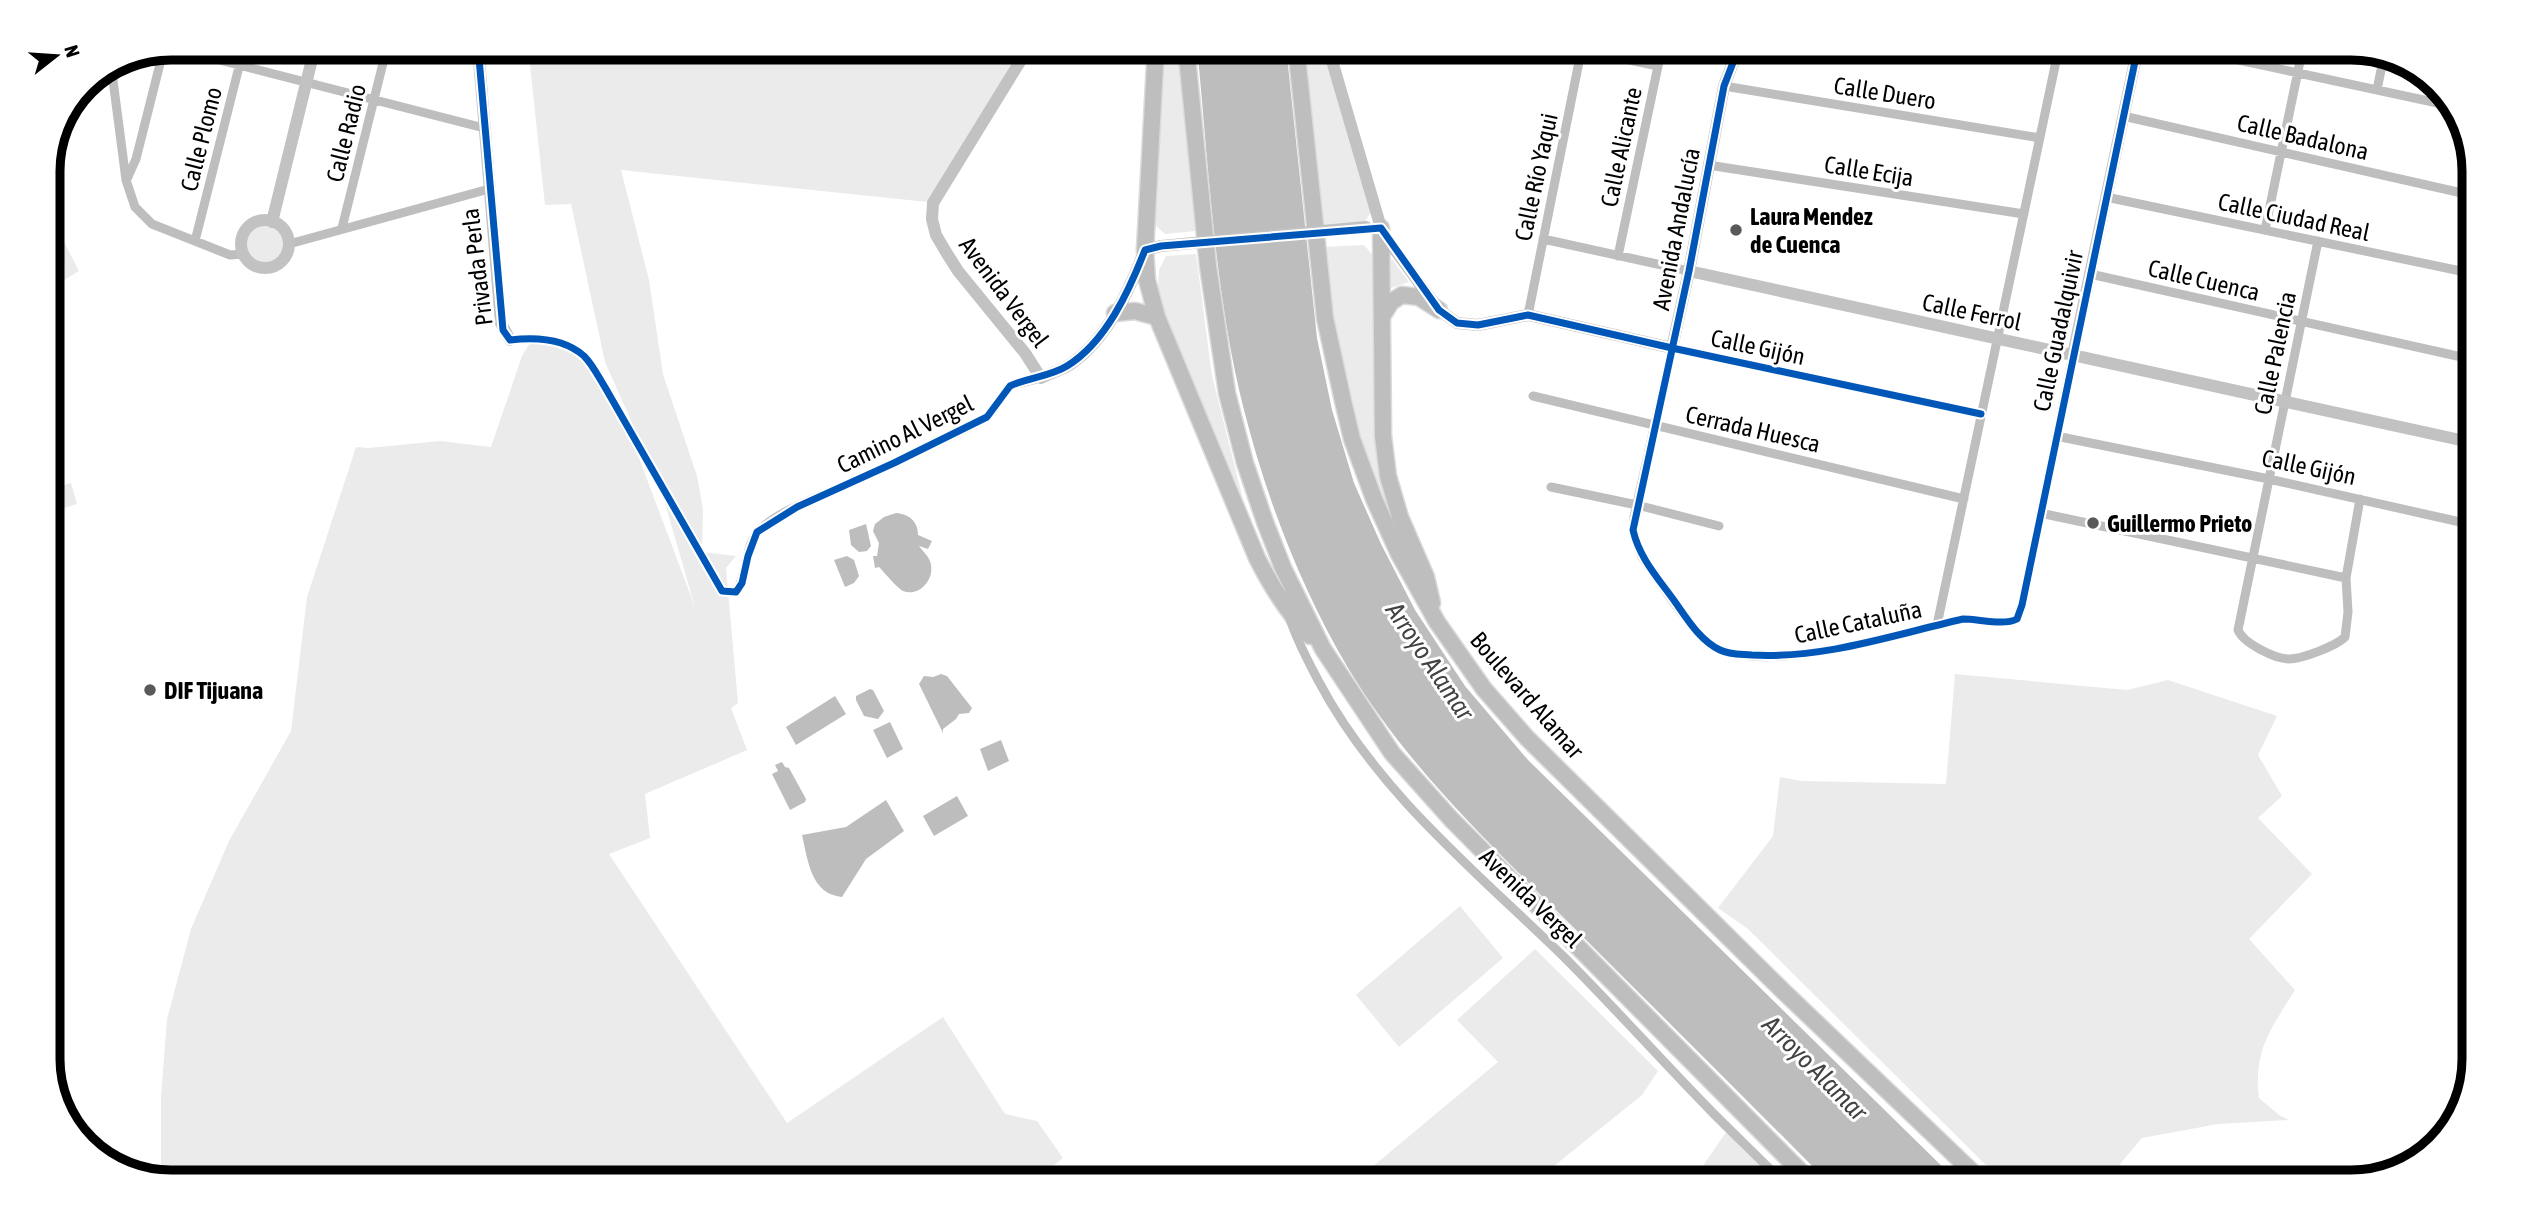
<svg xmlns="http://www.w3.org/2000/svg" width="2522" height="1230" viewBox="0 0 2522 1230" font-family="'Asap Condensed',sans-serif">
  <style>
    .green { fill: #ebebeb }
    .water { fill: #bdbdbd }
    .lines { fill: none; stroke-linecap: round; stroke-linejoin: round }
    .primary-casing { stroke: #dbdbdb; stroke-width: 18 }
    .highway-casing { stroke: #dbdbdb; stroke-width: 19 }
    .street { stroke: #bebebe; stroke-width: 9 }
    .secondary { stroke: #c2c2c2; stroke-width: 12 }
    .primary { stroke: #bebebe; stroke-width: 14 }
    .highway { stroke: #bebebe; stroke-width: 16 }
    .secondary-bridge { stroke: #c2c2c2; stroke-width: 12 }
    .cycleway-casing { stroke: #fff; stroke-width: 11 }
    .cycleway { stroke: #0057b8; stroke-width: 7 }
    .poi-dot { fill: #595959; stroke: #fff; stroke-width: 2.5 }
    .labels { text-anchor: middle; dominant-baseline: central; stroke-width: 6; stroke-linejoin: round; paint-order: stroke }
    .street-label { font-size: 24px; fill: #000; stroke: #fff }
    .poi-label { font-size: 24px; font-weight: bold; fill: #000; stroke: #fff; text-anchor: start }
    .water-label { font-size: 26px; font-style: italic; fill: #424242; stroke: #fff }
    .rim { fill: none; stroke: #000; stroke-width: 9 }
  </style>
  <rect width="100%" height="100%" fill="#fff"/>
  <path class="green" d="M 528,47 L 1034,47 L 937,203 L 621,170 L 649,280 L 663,374 L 697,476 L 703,509 L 702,552 L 736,556 L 726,568 L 738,703 L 731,708 L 747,750 L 645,794 L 650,838 L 609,854 L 787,1123 L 943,1017 L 1005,1114 L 1037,1121 L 1063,1158 L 1041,1176 L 1045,1183 L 171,1183 L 161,1180 L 161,1097 L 167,1019 L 191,929 L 229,841 L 291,731 L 307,597 L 356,447 L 368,448 L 440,441 L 491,447 L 522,356 L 532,340 L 548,342 L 584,358 L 624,418 L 695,607 L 660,486 L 605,362 L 571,204 L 545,205 Z
    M 1164,47 L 1179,47 L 1196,231 L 1165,234 L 1154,224 Z
    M 1305,47 L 1322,47 L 1333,80 L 1371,212 L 1364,223 L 1323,226 Z
    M 47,187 L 58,230 L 79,271 L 61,282 L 48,250 Z
    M246 245a19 19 0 1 1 38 0a19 19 0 1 1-38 0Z
    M 1364,245 L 1376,259 L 1378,439 L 1415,562 L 1409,561 L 1364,456 L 1332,321 L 1323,247 Z
    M 1196,254 L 1212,376 L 1243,499 L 1164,312 L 1158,288 L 1159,270 L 1166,256 Z
    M 1392,259 L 1409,282 L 1391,288 L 1391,260 Z
    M 71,483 L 77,504 L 48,513 L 48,490 Z
    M 1955,674 L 2127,690 L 2168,680 L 2277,716 L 2258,755 L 2282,796 L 2258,818 L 2312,874 L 2249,939 L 2295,990 C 2271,1029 2253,1050 2259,1098 L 2279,1115 L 2289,1120 L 2218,1124 L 2142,1138 L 2120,1164 L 2124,1183 L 2004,1183 L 1748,929 L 1718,908 L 1773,836 L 1780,777 L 1802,781 L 1946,784 Z
    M 1460,906 L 1503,958 L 1399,1047 L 1356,995 Z
    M 1535,949 L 1658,1071 L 1642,1095 L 1533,1183 L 1353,1183 L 1498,1062 L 1457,1020 Z
    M 1729,1128 L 1784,1183 L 1691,1183 Z"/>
  <path class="water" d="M 1197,47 L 1286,47 L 1317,338 L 1332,410 L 1354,483 L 1381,544 L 1415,610 L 1465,686 L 1528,760 L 1959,1183 L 1829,1183 C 1743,1096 1656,1010 1570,924 C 1490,844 1406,765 1348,668 C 1301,588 1267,500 1244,410 C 1214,292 1209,168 1197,47 Z
    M 896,513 C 909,514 918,521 918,535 L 932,541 L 928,549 L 919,546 C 924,553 930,557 931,565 C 934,581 918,597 903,591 C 897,588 884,572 879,567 L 875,568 L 873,556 L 877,556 L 879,543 L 873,531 L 875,524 L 884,517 Z
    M 866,524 L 871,546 L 867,551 L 859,552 L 851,545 L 849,530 Z
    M 847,556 L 854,560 L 859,576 L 854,583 L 845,587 L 834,560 Z
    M 941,674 L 947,676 L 972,708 L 969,713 L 959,714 L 956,719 L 943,729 L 943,733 L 919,684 L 924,676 L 933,677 Z
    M 870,689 L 873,690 L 884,711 L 878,719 L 864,716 L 856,700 L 856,696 Z
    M 835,696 L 846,714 L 796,745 L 786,727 Z
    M 890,722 L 903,749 L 887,758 L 873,730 Z
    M 1001,740 L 1009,761 L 988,771 L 980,749 Z
    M 782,762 L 785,767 L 789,768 L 806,799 L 805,802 L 790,810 L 772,774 L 778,771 L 775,765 Z
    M 957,796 L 968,816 L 934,836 L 923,816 Z
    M 886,800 L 904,831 L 866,859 L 842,897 C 811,894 808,861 802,835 L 846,827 Z"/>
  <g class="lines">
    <g class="primary-casing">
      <path id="primary" d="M 48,679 C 53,725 52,767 48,813"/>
    </g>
    <g class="highway-casing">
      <path id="highway" d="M 1156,47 L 1145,250 L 1147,280 L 1157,317 L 1257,558 C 1272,588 1287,612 1310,636
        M 1186,47 L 1208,266 L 1227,393 L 1245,463 L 1265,522 L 1283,568 L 1323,649 L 1392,753 L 1451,819 L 1812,1183
        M 1296,47 L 1325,318 L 1343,401 L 1352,439 L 1374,499 L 1399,554 L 1437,622 L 1484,689 L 1527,738 L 1782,990 L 1984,1183
        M 1381,228 L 1383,436 L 1388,476 L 1400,517 L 1426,577 L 1432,603
        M 1115,313 L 1135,311 L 1157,317
        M 1383,315 L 1391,302 L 1402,295 L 1419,297 L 1439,310"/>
    </g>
    <path class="street" d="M 169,47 L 484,128
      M 1986,47 L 2057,58
      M 2178,47 L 2456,107
      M 1582,50 L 1658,66
      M 111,65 L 126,180 L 135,207 L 152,224 L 230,255 L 243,254
      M 1724,86 L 2040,138
      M 2377,90 L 2384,55
      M 2123,116 L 2475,196
      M 1708,165 L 2024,214
      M 127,179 L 136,159 L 164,48
      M 2106,197 L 2475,274
      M 342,228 L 387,47
      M 2265,230 L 2303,47
      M 1543,239 L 1689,271
      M 195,241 L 244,47
      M 2318,241 L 2238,630 C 2243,643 2275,659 2289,659 C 2302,659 2336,646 2345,637 L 2348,612 L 2346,578 L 2360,499
      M 289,244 L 489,189
      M 1618,256 L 1662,47
      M 2090,274 L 2475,360
      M 1528,315 L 1582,47
      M 510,340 C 535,337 564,338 584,356 C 593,365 599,378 606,389 L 722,591 L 736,592 C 748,574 744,547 758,532 C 773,513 820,496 843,486 C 887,466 931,446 975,424 L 987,417 L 1010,386 L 1041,378
      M 1533,396 L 1964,499
      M 1981,414 L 1672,348 L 1634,517 C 1633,532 1636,543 1642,557 C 1658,579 1691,632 1712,645 C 1762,678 1905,632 1963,619 C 1974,619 2007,625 2015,620 C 2019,617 2020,610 2022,605 L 2073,355
      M 2056,436 L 2269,479 L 2469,524
      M 1551,487 L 1637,505 L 1719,526
      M 2040,513 L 2346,578
      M 1290,619 C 1297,641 1308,661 1319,682 C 1378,793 1477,872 1565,958 C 1615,1008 1662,1061 1712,1112 C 1736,1136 1760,1159 1784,1183
      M 1937,625 L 2059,47"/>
    <path class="secondary" d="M 478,47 L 501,323 L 510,340
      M 1029,47 L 933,203 L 932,219 L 936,235 L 946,252 L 958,271 L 1025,353 L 1041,378 C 1049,374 1058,371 1066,367 C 1106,343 1129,291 1145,250 L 1161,246
      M 1328,47 L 1381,228
      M241 244a24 24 0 1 1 48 0a24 24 0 1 1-48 0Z
      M 272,222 L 315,47
      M 1379,228 L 1439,310 L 1457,323 L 1478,325 L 1528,315 L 1672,348 L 1689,271 L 1724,86 L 1739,47
      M 1689,271 L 2474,443
      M 2073,355 L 2138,47
      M 2475,433 C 2473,513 2459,594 2475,673"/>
    <use href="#primary" class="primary"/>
    <use href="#highway" class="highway"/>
    <path class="secondary-bridge" d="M 1161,246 L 1366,227"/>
    <g class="cycleway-casing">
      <path id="cycleway" d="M 478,47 L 503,330 L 510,340 C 535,337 564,338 584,356 C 593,365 599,378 606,389 L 722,591 L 736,592 L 742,583 L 748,556 L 757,532 L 797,507 L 894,463 L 987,417 L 1010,386 C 1029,377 1049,377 1067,366 C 1106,342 1129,291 1145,250 L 1161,246 L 1381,228 L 1439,310 L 1457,323 L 1478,325 L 1528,315 L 1672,348 L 1981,414
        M 1739,47 L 1724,86 L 1689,271 L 1633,530 C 1639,557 1657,577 1673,599 C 1686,617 1699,640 1720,650 C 1730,655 1741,654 1752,655 C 1824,659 1893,635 1963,619 C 1979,619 2004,626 2017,619 L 2022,605 L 2138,47"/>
    </g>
    <use href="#cycleway" class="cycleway"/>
  </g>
  <g class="poi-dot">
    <circle cx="1736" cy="230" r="7"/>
    <circle cx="2093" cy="523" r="7"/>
    <circle cx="150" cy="690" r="7"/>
  </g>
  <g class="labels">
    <g class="street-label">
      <text transform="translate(1885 93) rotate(9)">Calle Duero</text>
      <text transform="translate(346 133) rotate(-76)">Calle Radio</text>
      <text transform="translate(2303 137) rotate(13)">Calle Badalona</text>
      <text transform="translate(201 139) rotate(-76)">Calle Plomo</text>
      <text transform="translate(1621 147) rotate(-78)">Calle Alicante</text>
      <text transform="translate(1869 171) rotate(9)">Calle Ecija</text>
      <text transform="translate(1536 177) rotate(-78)">Calle Río Yaqui</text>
      <text transform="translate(2294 217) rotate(12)">Calle Ciudad Real</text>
      <text transform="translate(1676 229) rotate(-79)">Avenida Andalucía</text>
      <text transform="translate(477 267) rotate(-97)">Privada Perla</text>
      <text transform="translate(2204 280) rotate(13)">Calle Cuenca</text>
      <text transform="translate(1004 292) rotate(53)">Avenida Vergel</text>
      <text transform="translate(1972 312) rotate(12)">Calle Ferrol</text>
      <text transform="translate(2058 331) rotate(-78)">Calle Guadalquivir</text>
      <text transform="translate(1758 347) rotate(12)">Calle Gijón</text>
      <text transform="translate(2275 353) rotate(-78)">Calle Palencia</text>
      <text transform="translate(1753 429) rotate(13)">Cerrada Huesca</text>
      <text transform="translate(905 434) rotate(-26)">Camino Al Vergel</text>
      <text transform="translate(2309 467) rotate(12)">Calle Gijón</text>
      <text transform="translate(1858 622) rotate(-12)">Calle Cataluña</text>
      <text transform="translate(1527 695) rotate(49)">Boulevard Alamar</text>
      <text transform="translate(1531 898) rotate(44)">Avenida Vergel</text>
    </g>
    <g class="poi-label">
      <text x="1750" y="216">Laura Mendez<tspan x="1750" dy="28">de Cuenca</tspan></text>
      <text x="2107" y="523">Guillermo Prieto</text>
      <text x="164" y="690">DIF Tijuana</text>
    </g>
    <g class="water-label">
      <text transform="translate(1430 661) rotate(56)">Arroyo Alamar</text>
      <text transform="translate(1815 1068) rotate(45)">Arroyo Alamar</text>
    </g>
  </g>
  <path d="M0 0H2522V1230H0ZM171 60H2351A111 111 0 0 1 2462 171V1059A111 111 0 0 1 2351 1170H171A111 111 0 0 1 60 1059V171A111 111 0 0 1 171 60Z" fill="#fff" fill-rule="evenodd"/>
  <path class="rim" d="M171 60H2351A111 111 0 0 1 2462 171V1059A111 111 0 0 1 2351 1170H171A111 111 0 0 1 60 1059V171A111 111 0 0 1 171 60Z"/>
  <g transform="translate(56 56) rotate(73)" stroke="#ffffff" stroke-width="5" paint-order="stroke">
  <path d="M0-5L12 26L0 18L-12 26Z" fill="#000000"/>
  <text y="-10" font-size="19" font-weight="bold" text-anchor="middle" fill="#000000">N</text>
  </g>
</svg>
